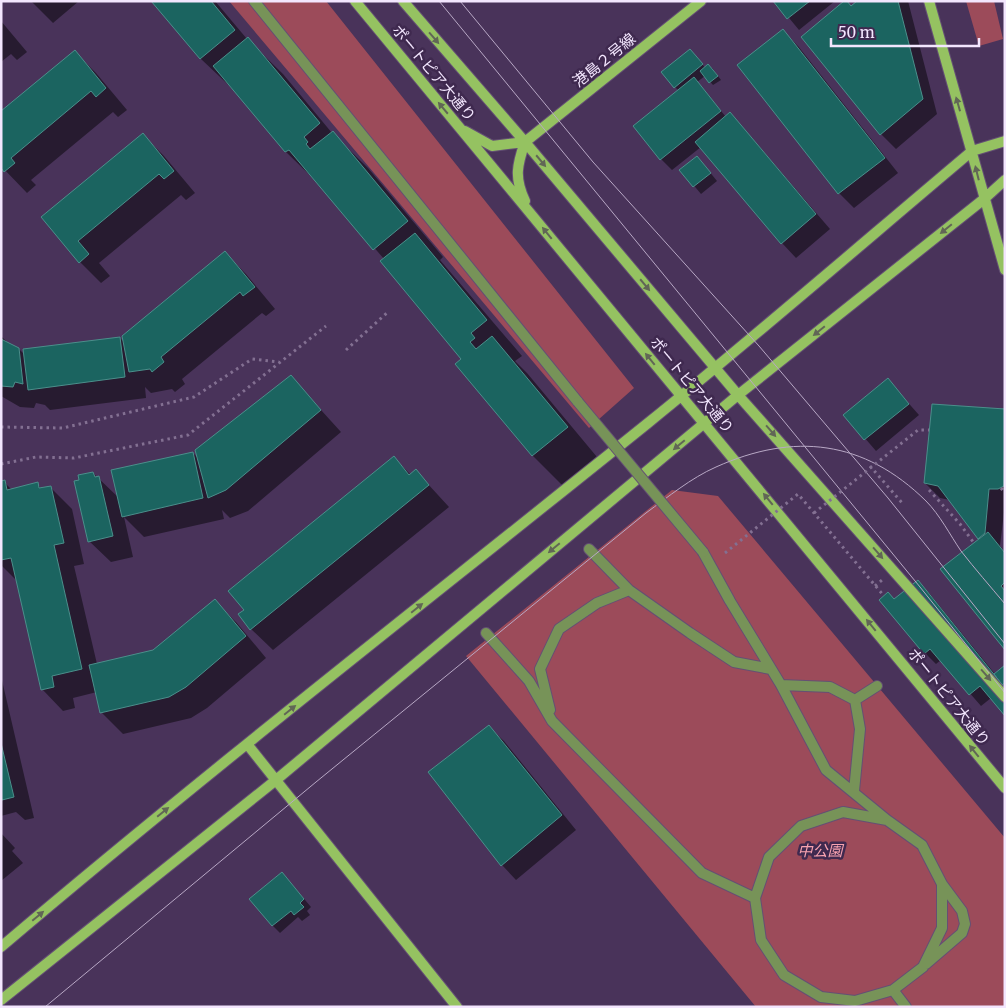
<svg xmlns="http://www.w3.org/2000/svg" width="1006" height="1008" viewBox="0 0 1006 1008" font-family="Merriweather,'Noto Sans JP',serif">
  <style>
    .green { fill: #9c4b5a }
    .shadow { fill: #0007 }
    .building { fill: #1b6460; stroke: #4b8f8b }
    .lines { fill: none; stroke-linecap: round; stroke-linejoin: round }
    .street-casing { stroke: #645074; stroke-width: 12 }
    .secondary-casing { stroke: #645074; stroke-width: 12 }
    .path { stroke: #837092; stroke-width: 3; stroke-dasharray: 2.5 4; stroke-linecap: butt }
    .street { stroke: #779358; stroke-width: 10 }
    .secondary { stroke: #95c261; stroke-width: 10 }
    .tram { stroke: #b8a8c5; stroke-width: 1 }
    .street-bridge-casing { stroke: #645074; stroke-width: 12; stroke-linecap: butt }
    .path-bridge { stroke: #837092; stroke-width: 3; stroke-dasharray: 2.5 4; stroke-linecap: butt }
    .street-bridge { stroke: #779358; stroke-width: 10 }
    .oneway { fill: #616656 }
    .labels { text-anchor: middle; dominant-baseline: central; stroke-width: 5; stroke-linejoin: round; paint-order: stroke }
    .street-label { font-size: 15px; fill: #f3e6fe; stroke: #3f294f }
    .park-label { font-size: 15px; font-style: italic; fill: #f8a3b0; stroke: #3f294f }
  </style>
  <rect width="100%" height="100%" fill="#49335a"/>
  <path class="green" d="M 229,1 L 326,1 L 634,388 L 589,428 Z
    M 966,1 L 994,1 L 1003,39 L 979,46 Z
    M 672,490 L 718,496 L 1005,838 L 1005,1007 L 756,1007 L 466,656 Z"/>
  <path class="shadow" d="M 31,1 L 79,1 L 53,23 Z
    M 153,1 L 215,1 L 247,39 L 283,74 L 332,133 L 368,168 L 443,257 L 440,260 L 522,356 L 515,361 L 527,373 L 602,463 L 568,491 L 533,456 L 457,364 L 463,359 L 384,259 L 322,187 L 286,152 L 237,93 L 201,59 Z
    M 775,1 L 835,1 L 799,30 Z
    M 859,1 L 908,1 L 937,114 L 896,149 L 881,134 L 852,7 Z
    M 1,21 L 27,52 L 17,60 L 11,54 L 1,62 Z
    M 783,31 L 798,46 L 898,173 L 854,208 L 839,193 L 738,66 Z
    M 75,52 L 96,73 L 127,110 L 118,117 L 113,112 L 31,180 L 36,185 L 27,193 L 1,166 Z
    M 698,58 L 705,68 L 712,68 L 721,80 L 713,85 L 705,76 L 697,82 L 726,117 L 730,114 L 744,129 L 830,229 L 796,258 L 782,243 L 701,147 L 672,170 L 661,159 L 679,91 L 675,87 Z
    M 143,135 L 164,156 L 195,193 L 186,200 L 181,195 L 99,263 L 110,276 L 101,283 L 80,262 L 43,217 Z
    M 704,165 L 717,181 L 701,194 L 681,170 Z
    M 225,253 L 246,274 L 275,309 L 266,316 L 262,313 L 182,379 L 185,384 L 175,392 L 172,389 L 151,393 L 145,387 L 146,398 L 50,410 L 45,405 L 36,403 L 34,408 L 20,407 L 1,396 L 1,336 L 9,344 L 19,349 L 25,355 L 120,338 L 124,342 Z
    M 291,377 L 341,432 L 248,511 L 230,518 L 222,510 L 224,519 L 144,537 L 124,517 L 133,557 L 111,562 L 89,541 L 93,473 L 119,498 L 193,453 L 199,459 Z
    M 888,380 L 919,415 L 876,451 L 845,415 Z
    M 1005,411 L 1005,504 L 1000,546 L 1005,552 L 1005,648 L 980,539 L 950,500 L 940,498 L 925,483 Z
    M 394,458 L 411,475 L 416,471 L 449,507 L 273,650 L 251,629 Z
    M 1,482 L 4,482 L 12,490 L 37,484 L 42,489 L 50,487 L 72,509 L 84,564 L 74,566 L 97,664 L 154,652 L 214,601 L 236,622 L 266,658 L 207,708 L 191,718 L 123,734 L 102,713 L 97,692 L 73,698 L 75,708 L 63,711 L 42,689 L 17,581 L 1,565 Z
    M 918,582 L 929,593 L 995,674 L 1005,667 L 1005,714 L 991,698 L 981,706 L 941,660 L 936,664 L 925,653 L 895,600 Z
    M 1,676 L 34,818 L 25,820 L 16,812 L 1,816 Z
    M 489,727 L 504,741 L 576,830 L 516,880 L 502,865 Z
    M 1,833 L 15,848 L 12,851 L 23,863 L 1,881 Z
    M 289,881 L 311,907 L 307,911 L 310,915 L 302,921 L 298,917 L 280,933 L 272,925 Z"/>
  <path class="building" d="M 151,1 L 211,1 L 235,30 L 200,59 Z
    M 773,1 L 810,1 L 787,19 Z
    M 844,1 L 847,1 L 851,6 L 857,1 L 898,1 L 923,99 L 880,135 L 801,37 Z
    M 783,29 L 885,158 L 838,194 L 737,65 Z
    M 248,37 L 320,123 L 304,137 L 308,142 L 306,144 L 310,149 L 333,131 L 408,221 L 373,250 L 289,150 L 285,152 L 213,66 Z
    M 690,49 L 703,64 L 674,88 L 661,72 Z
    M 75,50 L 106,88 L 96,97 L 91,91 L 11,158 L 15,163 L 4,172 L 1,168 L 1,111 Z
    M 708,64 L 718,76 L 709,83 L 700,71 Z
    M 694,77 L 721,111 L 660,160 L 633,126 Z
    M 730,112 L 816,214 L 781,244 L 695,142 Z
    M 143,133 L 174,171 L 164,179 L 159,174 L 78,241 L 89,254 L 79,263 L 41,217 Z
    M 697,156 L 711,173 L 693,187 L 679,170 Z
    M 415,233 L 487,320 L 471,333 L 475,338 L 470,342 L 476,349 L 492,336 L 568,427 L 532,456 L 455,364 L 461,359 L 380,261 Z
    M 225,251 L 255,287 L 243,296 L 240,292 L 161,357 L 164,362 L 152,372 L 150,369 L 129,372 L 122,336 Z
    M 120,337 L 125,377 L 28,390 L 23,349 Z
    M 1,339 L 19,348 L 23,384 L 15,382 L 13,387 L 1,386 Z
    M 291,375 L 321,410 L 226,490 L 208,498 L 195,450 Z
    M 888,378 L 909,404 L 864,440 L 843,415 Z
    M 932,404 L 1005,409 L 1004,486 L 998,489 L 989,489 L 985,533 L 978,539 L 938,486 L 924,483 Z
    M 193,452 L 203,498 L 122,517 L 111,470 Z
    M 394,456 L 409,475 L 416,469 L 429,485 L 250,630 L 238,614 L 244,610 L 228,591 Z
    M 93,472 L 95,477 L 99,476 L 113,536 L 88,542 L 74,481 L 79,480 L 78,475 Z
    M 5,480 L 7,490 L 38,482 L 39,488 L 51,486 L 64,543 L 54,545 L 82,669 L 52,676 L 54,687 L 41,690 L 11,558 L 1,560 L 1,481 Z
    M 988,532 L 1005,553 L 1005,582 L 1001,586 L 1005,591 L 1005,650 L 940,569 Z
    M 918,580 L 1005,688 L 1005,716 L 980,686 L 969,695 L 930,649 L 924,654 L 879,600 L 888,592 L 894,599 Z
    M 215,599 L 246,636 L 186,687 L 169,697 L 100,713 L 89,665 L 153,650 Z
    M 1005,665 L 1005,683 L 1002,685 L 994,674 Z
    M 489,725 L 562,815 L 501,866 L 428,772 Z
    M 1,743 L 14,797 L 2,800 L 1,796 Z
    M 282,872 L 304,899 L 300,903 L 304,907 L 294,915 L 291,911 L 272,926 L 249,899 Z"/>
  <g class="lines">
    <g class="street-casing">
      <path id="street" d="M 254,1 L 578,402
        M 589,549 L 629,590 L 690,633 L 734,662 L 771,669
        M 703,552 L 730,601 L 781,685 L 826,770 L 887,820 L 922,845 L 942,884 L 942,928 L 923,967 L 893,990 L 855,1001 L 821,997 L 784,975 L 761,940 L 755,898 L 769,857 L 801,826 L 843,812 L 887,820
        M 486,633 L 529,681 L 552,721 L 702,873 L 755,898
        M 781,685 L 830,687 L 855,700 L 860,729 L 854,791
        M 855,700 L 877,686
        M 550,710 L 540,669 L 559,629 L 597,603 L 629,590
        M 926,964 L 962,933 L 965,924 L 962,911 L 942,884
        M 893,990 L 906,1007"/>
    </g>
    <g class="secondary-casing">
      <path id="secondary" d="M 355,1 L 1005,788
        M 403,1 L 525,142 L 738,395 L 1005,697
        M 929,1 L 1005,270
        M 465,131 L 492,146 L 525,142
        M 525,142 L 701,1
        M 525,142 C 517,165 514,178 525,201
        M 247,744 L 457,1007
        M 1,947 C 213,767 432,597 648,423 C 758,334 864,242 972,151 L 1005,141
        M 1,1000 L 276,780 L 738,395 L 984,199 L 1005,180"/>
    </g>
    <path class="path" d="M 346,350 L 389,311
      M 1,427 L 63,428 L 194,397 L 252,359 L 279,362
      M 1,464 L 36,457 L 74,458 L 188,435 L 326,326
      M 870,466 L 903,504
      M 1001,488 L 1005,493
      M 929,490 L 960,524 L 974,543
      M 875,586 L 882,580"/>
    <use href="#street" class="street"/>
    <use href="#secondary" class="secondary"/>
    <path class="tram" d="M 439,1 L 920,587 L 1005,693
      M 460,1 L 593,162 L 759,346 L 888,498 L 1005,644
      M 45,1007 L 316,782 L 646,513 C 668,497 691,478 716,467 C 794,432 864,440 926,501 C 940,515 950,535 961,551 C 975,569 990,586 1005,604"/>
    <g class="street-bridge-casing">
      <path id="street-bridge" d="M 578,402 L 703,552"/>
    </g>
    <path class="path-bridge" d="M 814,513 L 918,430 L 929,430
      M 725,553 L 798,494 L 884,596"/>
    <use href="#street-bridge" class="street-bridge"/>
  </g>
  <defs><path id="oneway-solid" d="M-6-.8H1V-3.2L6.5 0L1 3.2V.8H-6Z" transform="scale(1.25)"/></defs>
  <g class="oneway">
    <use href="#oneway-solid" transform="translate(434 38) rotate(49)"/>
    <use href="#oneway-solid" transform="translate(958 104) rotate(-106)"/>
    <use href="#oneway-solid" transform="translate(443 108) rotate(-130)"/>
    <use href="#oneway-solid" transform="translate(541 161) rotate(50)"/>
    <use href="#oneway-solid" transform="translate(977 173) rotate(-104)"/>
    <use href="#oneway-solid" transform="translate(946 229) rotate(141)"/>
    <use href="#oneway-solid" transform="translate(547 233) rotate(-129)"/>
    <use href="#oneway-solid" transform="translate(645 285) rotate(50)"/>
    <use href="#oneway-solid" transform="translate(819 331) rotate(141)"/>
    <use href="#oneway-solid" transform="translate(650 359) rotate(-129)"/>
    <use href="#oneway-solid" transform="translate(771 431) rotate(49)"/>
    <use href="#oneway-solid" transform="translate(679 445) rotate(140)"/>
    <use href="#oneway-solid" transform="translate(768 499) rotate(-129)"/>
    <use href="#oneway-solid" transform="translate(554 548) rotate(140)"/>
    <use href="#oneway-solid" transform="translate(878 553) rotate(49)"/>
    <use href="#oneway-solid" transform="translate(417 608) rotate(-39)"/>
    <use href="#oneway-solid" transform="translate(871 625) rotate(-129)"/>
    <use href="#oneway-solid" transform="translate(986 675) rotate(49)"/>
    <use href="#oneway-solid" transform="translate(290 710) rotate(-39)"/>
    <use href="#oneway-solid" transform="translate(974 751) rotate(-129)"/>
    <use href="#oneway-solid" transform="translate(163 812) rotate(-39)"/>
    <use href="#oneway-solid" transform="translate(38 916) rotate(-40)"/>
  </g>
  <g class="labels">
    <g class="street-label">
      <text transform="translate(604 60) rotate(-39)">港島２号線</text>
      <text transform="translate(434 73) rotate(50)">ポートピア大通り</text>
      <text transform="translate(692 385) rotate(50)">ポートピア大通り</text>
      <text transform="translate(949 697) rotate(51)">ポートピア大通り</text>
    </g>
    <g class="park-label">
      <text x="820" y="850">中公園</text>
    </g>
  </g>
  <rect width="1006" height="1008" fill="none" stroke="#f3e6fe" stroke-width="5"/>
  <path d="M831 38v8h148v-8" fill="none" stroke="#f3e6fe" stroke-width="2.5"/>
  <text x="838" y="38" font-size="15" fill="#f3e6fe" stroke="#3f294f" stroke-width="4" paint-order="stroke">50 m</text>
</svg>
